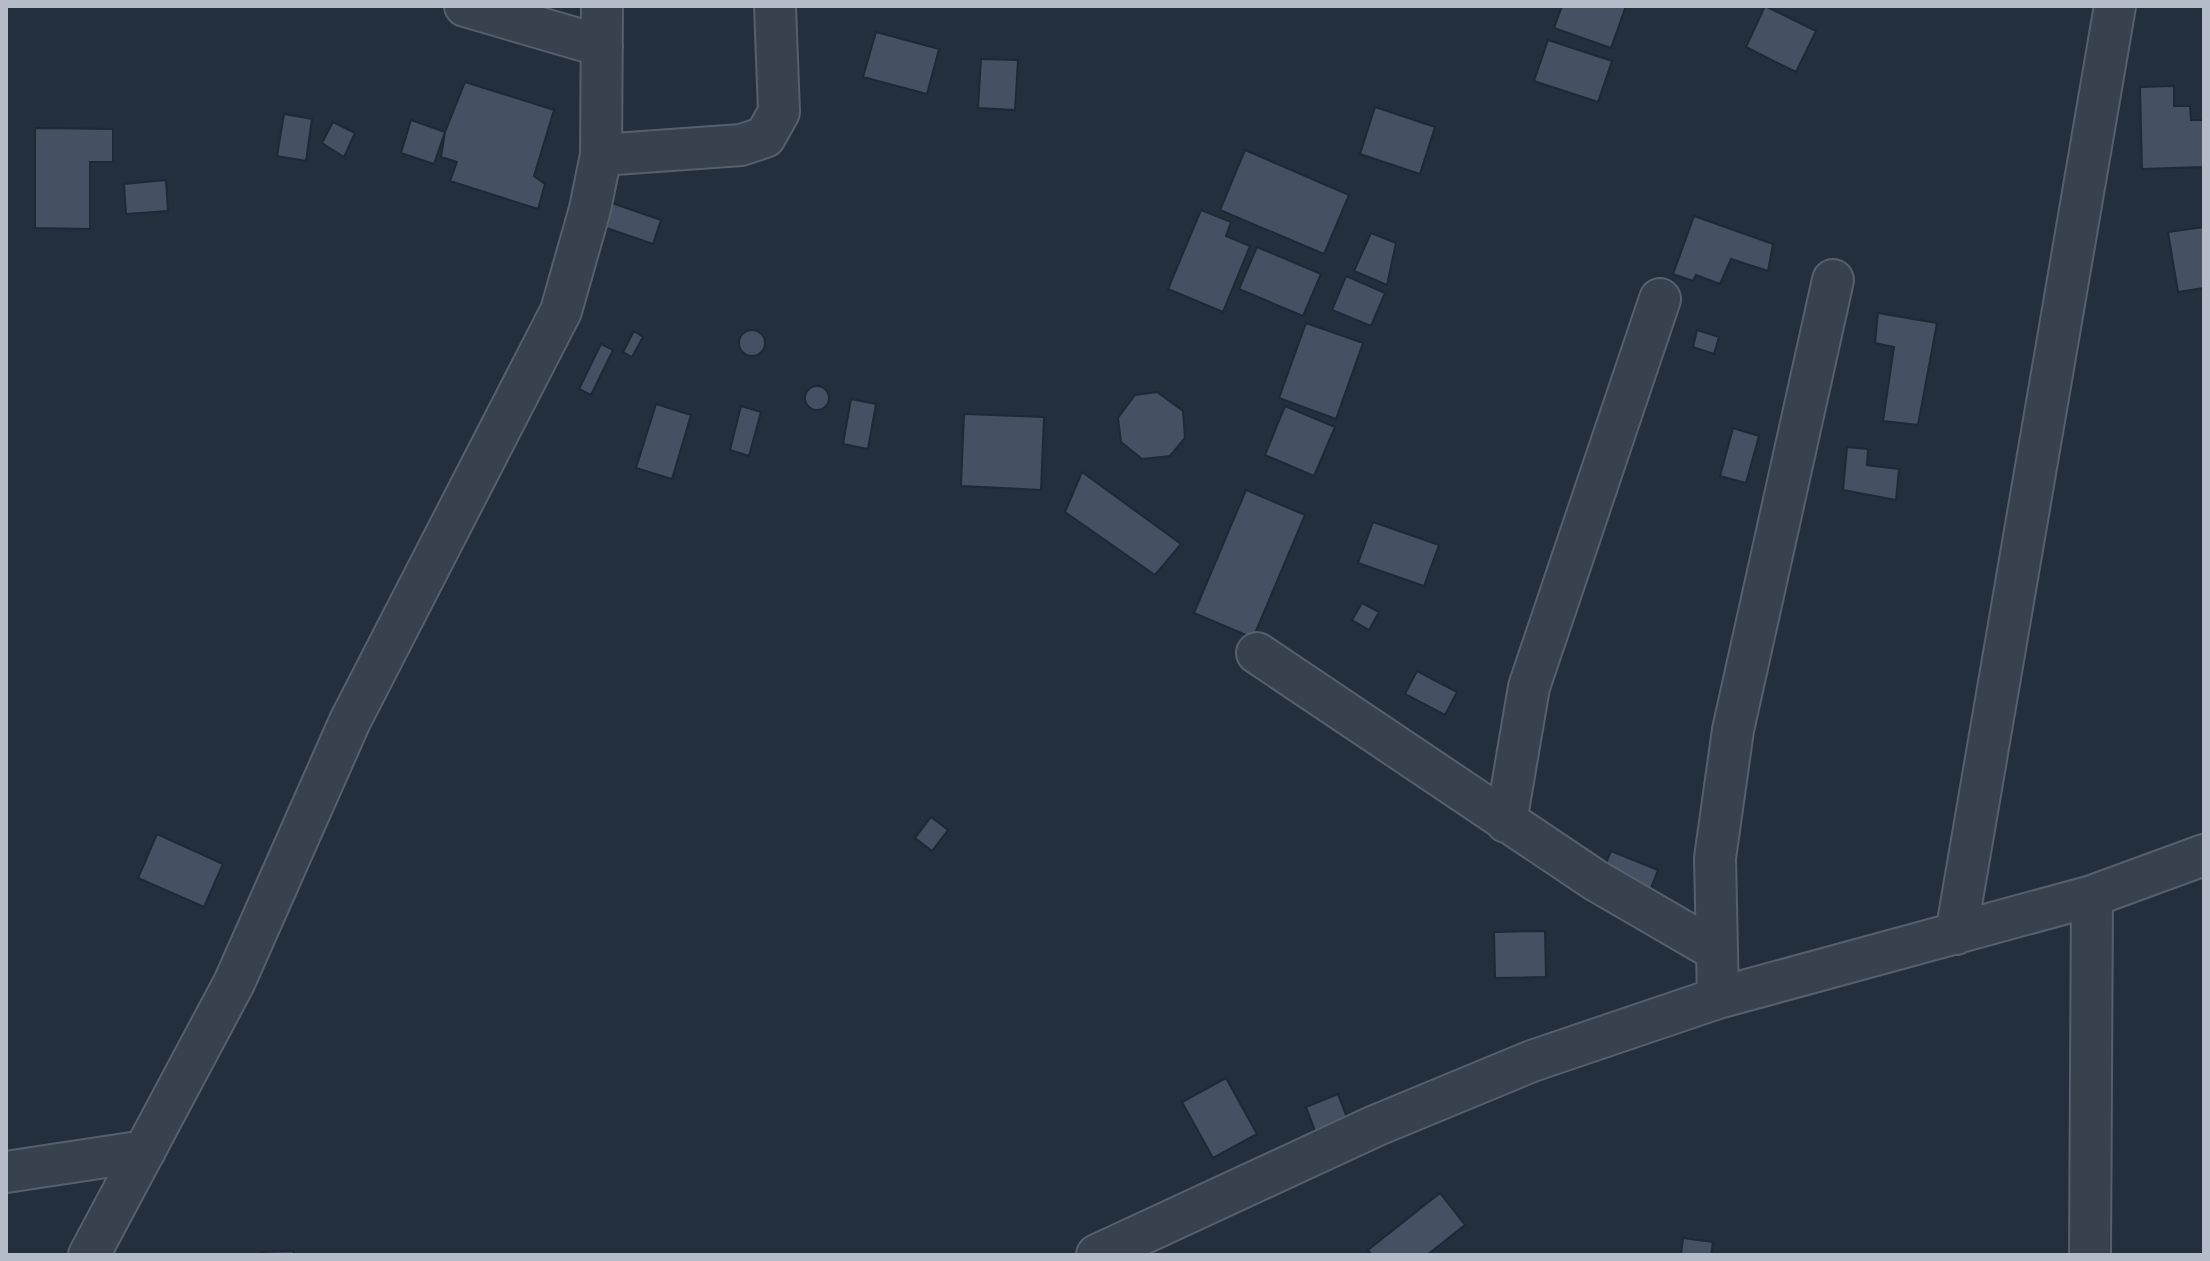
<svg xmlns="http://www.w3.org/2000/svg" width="2210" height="1261" viewBox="0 0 2210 1261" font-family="'Work Sans',sans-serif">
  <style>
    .building { fill: #455162; stroke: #1f2835; stroke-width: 2 }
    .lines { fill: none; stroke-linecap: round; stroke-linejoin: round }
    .street-casing { stroke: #565f6c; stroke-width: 44 }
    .street { stroke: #38414e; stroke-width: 40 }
  </style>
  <rect width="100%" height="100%" fill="#242f3e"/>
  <path class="building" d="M 1562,6 L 1626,6 L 1611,48 L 1554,28 Z
    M 1765,6 L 1816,31 L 1796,72 L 1746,47 Z
    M 876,32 L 939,49 L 927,94 L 863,77 Z
    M 1548,40 L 1612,61 L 1598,102 L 1534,81 Z
    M 981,59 L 1018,60 L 1015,110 L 978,108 Z
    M 465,82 L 554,110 L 534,176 L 545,184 L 538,209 L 450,181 L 457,162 L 441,157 L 445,132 Z
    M 2174,86 L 2174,106 L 2190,106 L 2191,120 L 2204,120 L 2204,167 L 2142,169 L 2140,87 Z
    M 1375,107 L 1435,127 L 1420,174 L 1360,154 Z
    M 284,114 L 312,119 L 306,161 L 277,156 Z
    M 411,120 L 445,132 L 434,164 L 401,153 Z
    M 333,122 L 355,133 L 344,157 L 322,143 Z
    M 35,128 L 113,129 L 113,162 L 90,162 L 90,229 L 35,228 Z
    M 1245,150 L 1349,195 L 1324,254 L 1220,210 Z
    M 166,180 L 168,211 L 126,214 L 124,184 Z
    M 606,201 L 661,220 L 653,244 L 598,225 Z
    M 1201,210 L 1231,222 L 1226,236 L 1250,246 L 1223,312 L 1168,289 Z
    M 1694,216 L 1773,244 L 1768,271 L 1731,259 L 1720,284 L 1696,275 L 1693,281 L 1673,274 Z
    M 2204,227 L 2204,288 L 2178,292 L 2168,232 Z
    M 1371,233 L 1396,243 L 1387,285 L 1354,271 Z
    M 1257,247 L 1321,274 L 1303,316 L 1239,289 Z
    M 1346,276 L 1385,293 L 1371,326 L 1332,310 Z
    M 1878,313 L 1937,323 L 1918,425 L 1883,421 L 1894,347 L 1875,343 Z
    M 1306,323 L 1363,343 L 1336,419 L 1279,398 Z
    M739 343a13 13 0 1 1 26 0a13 13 0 1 1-26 0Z
    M 1697,330 L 1719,337 L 1714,354 L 1693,347 Z
    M 634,331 L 643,337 L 632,357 L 623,352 Z
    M 601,344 L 613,350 L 591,395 L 579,389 Z
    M805 398a12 12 0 1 1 24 0a12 12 0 1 1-24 0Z
    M 1157,392 L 1183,411 L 1185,438 L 1170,456 L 1142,459 L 1121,442 L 1118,418 L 1135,395 Z
    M 851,399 L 876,404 L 868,449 L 843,444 Z
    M 656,404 L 691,415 L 672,479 L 636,468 Z
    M 741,406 L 761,412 L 749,456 L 730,450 Z
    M 1285,406 L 1335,427 L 1314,476 L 1265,455 Z
    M 964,414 L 1044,417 L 1041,490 L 961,486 Z
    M 1733,428 L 1759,436 L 1746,483 L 1720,476 Z
    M 1847,447 L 1868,449 L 1867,465 L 1899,469 L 1896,500 L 1843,490 Z
    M 1082,472 L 1181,544 L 1155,575 L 1065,512 Z
    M 1246,490 L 1305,515 L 1253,638 L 1194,613 Z
    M 1373,522 L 1439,545 L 1424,586 L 1358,563 Z
    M 1362,603 L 1379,612 L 1369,630 L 1352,620 Z
    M 1417,671 L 1457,692 L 1445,715 L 1405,694 Z
    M 931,817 L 948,830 L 932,851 L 915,838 Z
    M 157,834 L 223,864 L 204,907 L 138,878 Z
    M 1611,851 L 1658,870 L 1648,896 L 1600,877 Z
    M 1545,931 L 1546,977 L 1495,978 L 1494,932 Z
    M 1226,1078 L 1257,1134 L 1213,1158 L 1182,1102 Z
    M 1338,1094 L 1352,1131 L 1320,1144 L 1306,1107 Z
    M 1440,1193 L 1465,1225 L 1427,1255 L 1372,1255 L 1368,1250 Z
    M 1683,1238 L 1713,1242 L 1711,1255 L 1681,1255 Z
    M 294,1251 L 294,1255 L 262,1255 L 261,1252 Z"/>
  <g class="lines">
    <g class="street-casing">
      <path id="street" d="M 465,6 L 602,46
        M 601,155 L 741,145 L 765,137 L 779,112 L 775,6
        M 1257,653 L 1595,880 L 1717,951
        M 1506,822 L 1529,687 L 1660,299
        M 1956,934 L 2115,6
        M 1718,998 L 1715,858 L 1733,730 L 1833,280
        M 6,1172 L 145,1151
        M 89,1255 L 234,983 L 350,721 L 561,311 L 590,209 L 601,155 L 602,6
        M 1097,1255 L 1375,1126 L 1532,1061 L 1718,998 L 2092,896 L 2204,855
        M 2090,1255 L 2092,896"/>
    </g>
    <use href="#street" class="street"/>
  </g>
  <rect width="2210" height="1261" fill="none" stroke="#b4bcc9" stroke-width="16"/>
</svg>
